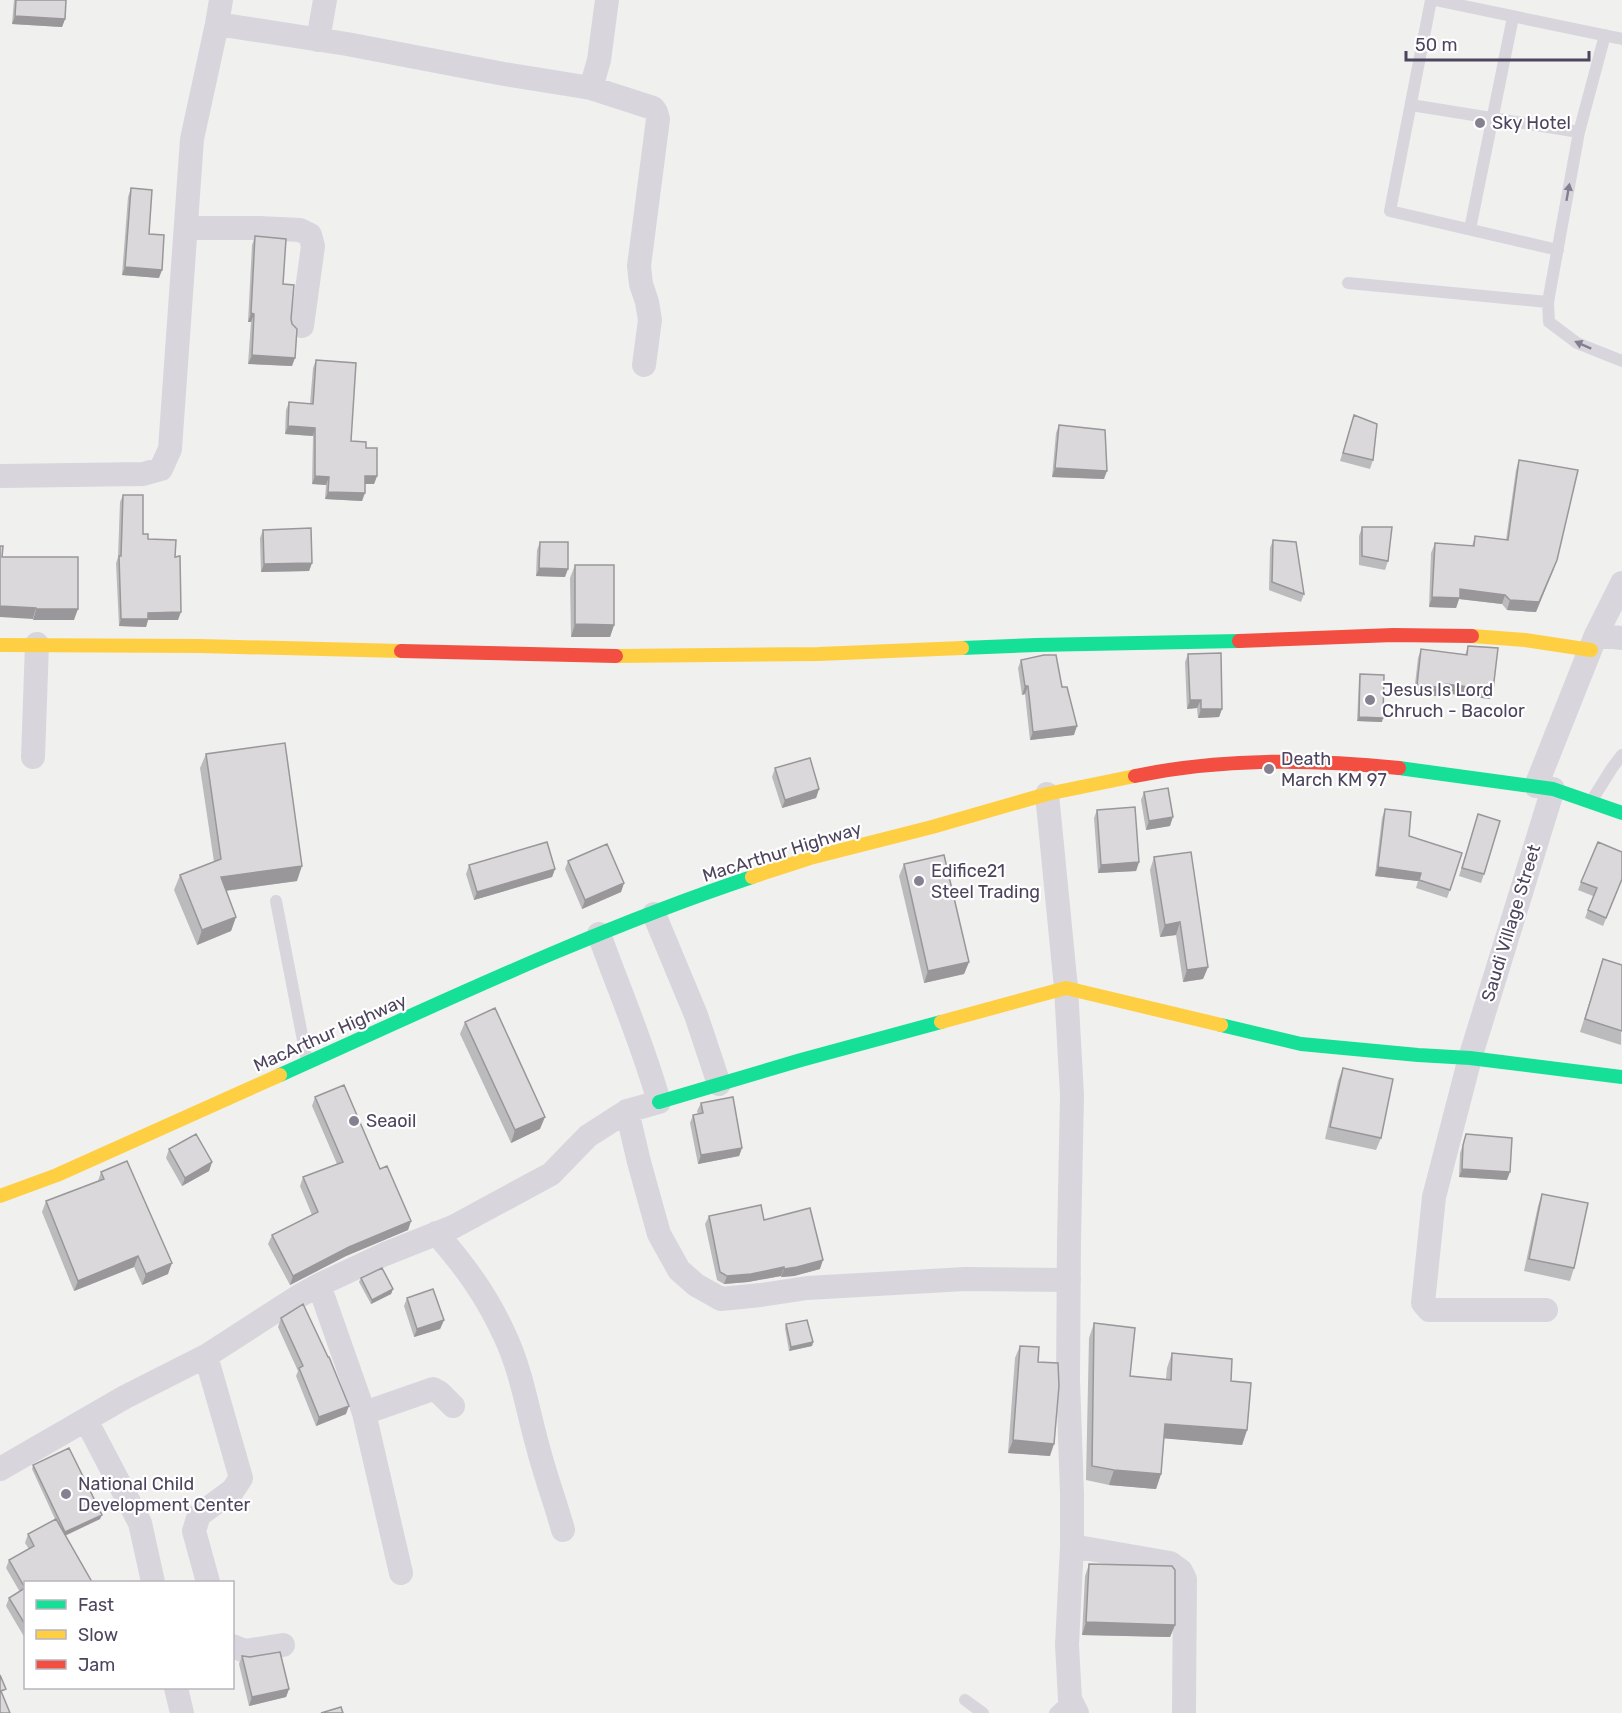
<svg xmlns="http://www.w3.org/2000/svg" width="1622" height="1713" viewBox="0 0 1622 1713" font-family="Rubik,sans-serif">
  <style>
    .lines { fill: none; stroke-linecap: round; stroke-linejoin: round }
    .lane { stroke: #d8d6dc; stroke-width: 12 }
    .street { stroke: #d8d6dc; stroke-width: 24 }
    .fast { stroke: #16e098; stroke-width: 14 }
    .slow { stroke: #ffcf43; stroke-width: 14 }
    .jam { stroke: #f24e42; stroke-width: 14 }
    .wall { fill: #bbbabc }
    .shaded-wall { fill: #999799 }
    .building { fill: #dad8db; stroke: #999799; stroke-width: 1.5 }
    .oneway { fill: #857e90 }
    .poi-dot { fill: #868091; stroke: #fff; stroke-width: 2 }
    .labels { text-anchor: middle; dominant-baseline: central; stroke-width: 4.5; stroke-linejoin: round; paint-order: stroke }
    .poi-label { font-size: 18px; fill: #4d445e; stroke: #fff; text-anchor: start }
    .street-label { font-size: 18px; fill: #4d445e; stroke: #fff }
  </style>
  <rect width="100%" height="100%" fill="#f0f0ef"/>
  <g class="lines">
    <path class="lane" d="M 1431,0 L 1390,211 L 1558,250
      M 1435,0 L 1622,39
      M 1605,35 L 1579,132 L 1548,302 L 1549,322 L 1577,343 L 1622,361
      M 1411,105 L 1579,132
      M 1470,229 L 1513,17
      M 1348,283 L 1548,302
      M 1592,800 L 1612,768 L 1622,755
      M 276,901 L 307,1061
      M 965,1700 L 983,1713
      M 1055,1713 L 1070,1699"/>
    <path class="street" d="M 217,24 L 347,44 L 504,74 L 591,88 L 653,108 L 656,112 L 658,119 L 639,266 L 641,284 L 647,302 L 650,320 L 644,365
      M 318,40 L 325,0
      M 591,88 L 599,60 L 607,0
      M 187,228 L 259,228 L 300,230 L 310,235 L 313,246 L 302,326
      M 0,476 L 143,474 L 161,469 L 170,449 L 192,139 L 217,24 L 221,0
      M 1596,635 L 1622,638
      M 33,757 L 37,644
      M 1536,786 L 1596,635 L 1622,583
      M 1047,794 L 1066,988 L 1072,1095 L 1069,1241 L 1068,1380 L 1072,1494 L 1072,1546 L 1067,1645 L 1070,1699 L 1077,1713
      M 654,914 L 696,1015 L 719,1084
      M 627,1111 L 639,1162 L 659,1234 L 679,1270 L 696,1285 L 721,1299 L 761,1295 L 807,1288 L 965,1279 L 1069,1280
      M 436,1233 C 465,1266 487,1296 505,1336 C 522,1372 528,1413 539,1451 C 546,1478 556,1504 563,1530
      M 319,1285 L 364,1413 L 433,1389 L 440,1393 L 453,1406
      M 1546,1310 L 1429,1310 L 1423,1303 L 1434,1197 L 1470,1058 L 1553,789
      M 206,1356 L 241,1478 L 233,1490 L 199,1515 L 194,1531 L 208,1582
      M 364,1413 L 401,1573
      M 86,1420 L 140,1523 L 153,1582
      M 0,1469 L 125,1397 L 206,1356 L 299,1296 L 319,1285 L 385,1254 L 453,1227 L 551,1174 L 588,1136 L 627,1111 L 659,1102 C 643,1044 619,990 599,934
      M 1072,1546 L 1170,1563 L 1181,1571 L 1185,1579 L 1184,1713
      M 232,1646 L 245,1651 L 283,1645
      M 176,1688 L 182,1713"/>
    <path class="fast" d="M 962,648 L 1036,645 L 1239,641
      M 1399,768 L 1553,789 L 1622,813
      M 1221,1025 L 1301,1044 L 1418,1055 L 1470,1058 L 1622,1077
      M 280,1075 C 436,1005 590,931 752,877
      M 659,1102 L 801,1060 L 941,1022"/>
    <path class="slow" d="M 1472,636 L 1525,640 L 1591,650
      M 0,645 L 200,646 L 401,651
      M 616,656 L 819,654 L 962,648
      M 752,877 L 810,858 L 932,827 L 1047,794 L 1135,776
      M 941,1022 L 1066,988 L 1221,1025
      M 0,1196 L 57,1175 L 280,1075"/>
    <path class="jam" d="M 1239,641 L 1393,635 L 1472,636
      M 401,651 L 616,656
      M 1135,776 C 1222,758 1310,759 1399,768"/>
  </g>
  <path class="wall" d="M 14,0 L 66,0 L 65,19 L 62,27 L 12,24 Z
    M 131,188 L 149,234 L 159,278 L 122,275 L 128,197 Z
    M 255,236 L 283,284 L 291,319 L 292,366 L 248,364 L 251,322 L 248,322 L 252,245 Z
    M 316,360 L 351,441 L 366,448 L 377,476 L 374,484 L 365,484 L 362,501 L 325,499 L 326,485 L 312,484 L 313,436 L 285,434 L 286,410 L 289,402 L 310,404 L 313,368 Z
    M 1354,415 L 1373,460 L 1370,469 L 1340,461 Z
    M 1059,425 L 1104,479 L 1052,477 L 1056,433 Z
    M 1519,460 L 1554,569 L 1536,612 L 1507,610 L 1502,604 L 1459,599 L 1456,608 L 1429,607 L 1431,553 L 1435,543 L 1472,546 L 1475,536 L 1506,540 L 1516,470 Z
    M 123,495 L 143,534 L 148,539 L 175,557 L 178,620 L 148,620 L 146,627 L 119,626 L 116,563 L 118,557 L 120,502 Z
    M 1362,527 L 1388,561 L 1385,570 L 1359,565 L 1359,536 Z
    M 263,530 L 312,563 L 309,571 L 261,572 L 260,538 Z
    M 1273,540 L 1304,594 L 1301,602 L 1269,590 L 1270,548 Z
    M 540,542 L 565,577 L 536,576 L 537,550 Z
    M 575,565 L 614,625 L 610,637 L 571,637 L 570,578 Z
    M 1468,646 L 1493,690 L 1490,699 L 1444,693 L 1443,697 L 1414,693 L 1418,658 L 1421,649 L 1465,655 Z
    M 1188,654 L 1222,709 L 1219,717 L 1198,718 L 1197,708 L 1187,709 L 1185,662 Z
    M 1021,660 L 1062,687 L 1074,735 L 1030,740 L 1025,694 L 1022,695 L 1018,668 Z
    M 1360,674 L 1382,722 L 1357,721 L 1359,678 Z
    M 206,754 L 297,881 L 226,891 L 236,917 L 231,931 L 197,945 L 174,890 L 180,875 L 214,862 L 200,768 Z
    M 775,768 L 819,789 L 816,798 L 782,808 L 772,777 Z
    M 1144,792 L 1170,826 L 1146,830 L 1141,800 Z
    M 1385,809 L 1409,836 L 1450,890 L 1447,898 L 1416,888 L 1418,881 L 1375,876 L 1382,818 Z
    M 1097,810 L 1139,862 L 1136,871 L 1098,873 L 1094,818 Z
    M 1478,814 L 1484,874 L 1481,883 L 1459,876 Z
    M 1154,857 L 1208,967 L 1203,979 L 1183,982 L 1176,935 L 1160,937 L 1150,870 Z
    M 568,861 L 624,883 L 621,892 L 582,909 L 565,869 Z
    M 904,864 L 969,962 L 964,974 L 924,983 L 899,876 Z
    M 469,865 L 555,869 L 552,877 L 474,900 L 466,874 Z
    M 1622,880 L 1603,926 L 1585,918 L 1593,896 L 1578,890 L 1581,882 Z
    M 1603,959 L 1622,965 L 1621,1045 L 1580,1032 Z
    M 465,1022 L 540,1129 L 511,1143 L 460,1034 Z
    M 1343,1068 L 1381,1138 L 1376,1150 L 1325,1139 L 1338,1081 Z
    M 315,1097 L 380,1169 L 411,1221 L 408,1230 L 346,1256 L 290,1285 L 268,1244 L 272,1235 L 312,1215 L 300,1186 L 303,1177 L 337,1164 L 312,1106 Z
    M 701,1103 L 742,1148 L 739,1156 L 698,1164 L 690,1123 L 693,1115 L 698,1114 L 697,1111 Z
    M 1466,1135 L 1507,1180 L 1459,1177 L 1460,1153 Z
    M 169,1149 L 212,1162 L 209,1171 L 182,1186 L 166,1158 Z
    M 101,1172 L 168,1274 L 142,1285 L 134,1267 L 74,1291 L 42,1212 L 46,1201 L 98,1181 Z
    M 1542,1194 L 1574,1268 L 1570,1281 L 1524,1271 L 1538,1206 Z
    M 709,1216 L 764,1220 L 820,1269 L 794,1276 L 781,1277 L 781,1276 L 748,1282 L 724,1284 L 717,1280 L 705,1224 Z
    M 361,1278 L 393,1289 L 391,1294 L 371,1304 L 359,1282 Z
    M 407,1298 L 444,1320 L 440,1329 L 414,1337 L 404,1306 Z
    M 281,1318 L 346,1414 L 316,1426 L 296,1376 L 298,1371 L 278,1327 Z
    M 1094,1323 L 1130,1376 L 1166,1379 L 1167,1368 L 1172,1353 L 1231,1381 L 1247,1430 L 1242,1445 L 1164,1438 L 1161,1474 L 1156,1489 L 1109,1485 L 1086,1480 L 1089,1338 Z
    M 786,1324 L 813,1342 L 812,1346 L 789,1351 L 785,1328 Z
    M 1020,1346 L 1038,1362 L 1050,1456 L 1008,1453 L 1015,1358 Z
    M 33,1465 L 100,1519 L 65,1536 L 26,1582 L 26,1640 L 6,1606 L 9,1598 L 20,1592 L 6,1568 L 9,1560 L 29,1549 L 25,1543 L 28,1534 L 55,1519 L 32,1469 Z
    M 1089,1564 L 1175,1625 L 1170,1637 L 1082,1635 L 1085,1576 Z
    M 242,1656 L 250,1657 L 289,1689 L 286,1697 L 249,1706 L 239,1664 Z"/>
  <path class="shaded-wall" d="M 15,16 L 65,19 L 62,27 L 12,24 Z
    M 125,267 L 162,270 L 159,278 L 122,275 Z
    M 251,313 L 254,314 L 251,322 L 248,322 Z
    M 252,355 L 295,358 L 292,366 L 248,364 Z
    M 288,426 L 315,428 L 313,436 L 285,434 Z
    M 1055,468 L 1107,471 L 1104,479 L 1052,477 Z
    M 315,476 L 329,477 L 326,485 L 312,484 Z
    M 365,476 L 377,476 L 374,484 L 362,484 Z
    M 328,492 L 365,493 L 362,501 L 325,499 Z
    M 1557,560 L 1536,612 L 1507,610 L 1510,600 Z
    M 312,563 L 309,571 L 261,572 L 264,564 Z
    M 539,568 L 568,569 L 565,577 L 536,576 Z
    M 1460,589 L 1505,595 L 1502,604 L 1459,599 L 1456,608 L 1429,607 L 1432,597 Z
    M 0,606 L 36,608 L 33,619 L 0,617 Z
    M 36,609 L 78,609 L 74,620 L 33,620 Z
    M 181,612 L 178,620 L 148,620 L 146,627 L 119,626 L 121,619 L 148,613 Z
    M 575,624 L 614,625 L 610,637 L 571,637 Z
    M 1446,684 L 1493,690 L 1490,699 L 1444,693 L 1443,697 L 1414,693 L 1417,685 Z
    M 1025,686 L 1028,686 L 1025,694 L 1022,695 Z
    M 1190,700 L 1201,700 L 1197,708 L 1187,709 Z
    M 1201,709 L 1222,709 L 1219,717 L 1198,718 Z
    M 1359,717 L 1383,718 L 1382,722 L 1357,721 Z
    M 1077,726 L 1074,735 L 1030,740 L 1033,732 Z
    M 819,789 L 816,798 L 782,808 L 785,800 Z
    M 1173,817 L 1170,826 L 1146,830 L 1149,821 Z
    M 1139,862 L 1136,871 L 1098,873 L 1101,865 Z
    M 302,866 L 297,881 L 215,892 L 221,877 Z
    M 1378,867 L 1421,873 L 1418,881 L 1375,876 Z
    M 555,869 L 552,877 L 474,900 L 477,892 Z
    M 624,883 L 621,892 L 582,909 L 585,900 Z
    M 236,917 L 231,931 L 197,945 L 202,930 Z
    M 1180,922 L 1176,935 L 1160,937 L 1165,925 Z
    M 969,962 L 964,974 L 924,983 L 928,971 Z
    M 1208,967 L 1203,979 L 1183,982 L 1187,970 Z
    M 545,1117 L 540,1129 L 511,1143 L 515,1130 Z
    M 742,1148 L 739,1156 L 698,1164 L 701,1155 Z
    M 212,1162 L 209,1171 L 182,1186 L 185,1178 Z
    M 1462,1169 L 1510,1172 L 1507,1180 L 1459,1177 Z
    M 411,1221 L 408,1230 L 346,1256 L 290,1285 L 293,1276 L 349,1247 Z
    M 138,1256 L 134,1267 L 74,1291 L 78,1281 Z
    M 823,1260 L 820,1269 L 794,1276 L 781,1277 L 784,1269 Z
    M 172,1263 L 168,1274 L 142,1285 L 146,1274 Z
    M 784,1267 L 781,1276 L 748,1282 L 724,1284 L 727,1276 Z
    M 393,1289 L 391,1294 L 371,1304 L 372,1300 Z
    M 444,1320 L 440,1329 L 414,1337 L 417,1329 Z
    M 813,1342 L 812,1346 L 789,1351 L 791,1347 Z
    M 349,1406 L 346,1414 L 316,1426 L 319,1417 Z
    M 1165,1424 L 1247,1430 L 1242,1445 L 1160,1438 Z
    M 1013,1440 L 1054,1444 L 1050,1456 L 1008,1453 Z
    M 1114,1470 L 1161,1474 L 1156,1489 L 1109,1485 Z
    M 102,1515 L 100,1519 L 64,1536 L 65,1532 Z
    M 1086,1622 L 1175,1625 L 1170,1637 L 1082,1635 Z
    M 289,1689 L 286,1697 L 249,1706 L 252,1697 Z"/>
  <path class="building" d="M 16,0 L 66,0 L 65,19 L 15,16 Z
    M 131,188 L 152,190 L 149,234 L 164,235 L 162,270 L 125,267 Z
    M 255,236 L 286,239 L 283,284 L 294,285 L 291,319 L 292,324 L 297,329 L 295,358 L 252,355 L 254,314 L 251,313 Z
    M 316,360 L 356,363 L 351,441 L 366,442 L 366,448 L 377,448 L 377,476 L 365,476 L 365,493 L 328,492 L 329,477 L 315,476 L 315,428 L 288,426 L 289,402 L 313,404 Z
    M 1354,415 L 1377,424 L 1373,460 L 1343,453 Z
    M 1059,425 L 1105,430 L 1107,471 L 1055,468 Z
    M 1519,460 L 1578,470 L 1557,560 L 1539,602 L 1510,600 L 1505,595 L 1460,589 L 1460,598 L 1432,597 L 1435,543 L 1474,546 L 1475,536 L 1508,540 Z
    M 123,495 L 143,495 L 143,534 L 148,534 L 148,539 L 176,540 L 175,557 L 180,556 L 181,612 L 148,613 L 148,619 L 121,619 L 119,556 L 121,556 Z
    M 1362,527 L 1392,527 L 1388,561 L 1362,556 Z
    M 311,528 L 312,563 L 264,564 L 263,530 Z
    M 1273,540 L 1296,542 L 1304,594 L 1272,582 Z
    M 540,542 L 568,542 L 568,569 L 539,568 Z
    M 0,546 L 3,546 L 2,557 L 78,557 L 78,609 L 36,609 L 36,608 L 0,606 Z
    M 575,565 L 614,565 L 614,625 L 575,624 Z
    M 1468,646 L 1498,648 L 1493,690 L 1446,684 L 1446,688 L 1417,685 L 1421,649 L 1467,655 Z
    M 1221,653 L 1222,709 L 1201,709 L 1201,700 L 1190,700 L 1188,654 Z
    M 1044,655 L 1056,655 L 1062,687 L 1067,687 L 1077,726 L 1033,732 L 1028,686 L 1025,686 L 1021,660 Z
    M 1360,674 L 1384,675 L 1383,718 L 1359,717 Z
    M 285,743 L 302,866 L 221,877 L 236,917 L 202,930 L 180,875 L 221,859 L 206,754 Z
    M 810,758 L 819,789 L 785,800 L 775,768 Z
    M 1168,788 L 1173,817 L 1149,821 L 1144,792 Z
    M 1135,807 L 1139,862 L 1101,865 L 1097,810 Z
    M 1385,809 L 1411,812 L 1409,836 L 1462,853 L 1450,890 L 1419,880 L 1421,873 L 1378,867 Z
    M 1478,814 L 1500,821 L 1484,874 L 1462,868 Z
    M 547,842 L 555,869 L 477,892 L 469,865 Z
    M 1598,842 L 1622,852 L 1622,879 L 1606,918 L 1588,910 L 1597,888 L 1581,882 Z
    M 607,844 L 624,883 L 585,900 L 568,861 Z
    M 1191,852 L 1208,967 L 1187,970 L 1180,922 L 1165,925 L 1154,857 Z
    M 944,855 L 969,962 L 928,971 L 904,864 Z
    M 1603,959 L 1622,965 L 1622,1031 L 1585,1019 Z
    M 495,1008 L 545,1117 L 515,1130 L 465,1022 Z
    M 1343,1068 L 1393,1079 L 1381,1138 L 1330,1127 Z
    M 344,1085 L 380,1169 L 387,1166 L 411,1221 L 349,1247 L 293,1276 L 272,1235 L 318,1212 L 303,1177 L 343,1162 L 315,1097 Z
    M 733,1097 L 742,1148 L 701,1155 L 693,1115 L 703,1113 L 701,1103 Z
    M 196,1134 L 212,1162 L 185,1178 L 169,1149 Z
    M 1466,1134 L 1512,1138 L 1510,1172 L 1462,1169 L 1463,1145 Z
    M 127,1161 L 172,1263 L 146,1274 L 138,1256 L 78,1281 L 46,1201 L 104,1179 L 101,1172 Z
    M 1542,1194 L 1588,1203 L 1574,1268 L 1529,1259 Z
    M 761,1205 L 764,1220 L 810,1208 L 823,1260 L 797,1267 L 784,1269 L 784,1267 L 751,1274 L 727,1276 L 720,1272 L 709,1216 Z
    M 382,1268 L 393,1289 L 372,1300 L 361,1278 Z
    M 433,1289 L 444,1320 L 417,1329 L 407,1298 Z
    M 303,1304 L 328,1357 L 329,1357 L 349,1406 L 319,1417 L 299,1368 L 303,1366 L 281,1318 Z
    M 807,1320 L 813,1342 L 791,1347 L 786,1324 Z
    M 1094,1323 L 1135,1328 L 1130,1376 L 1171,1380 L 1172,1353 L 1232,1359 L 1231,1381 L 1251,1383 L 1247,1430 L 1165,1424 L 1161,1474 L 1114,1470 L 1092,1466 Z
    M 1020,1346 L 1039,1347 L 1038,1362 L 1058,1363 L 1059,1386 L 1054,1444 L 1013,1440 Z
    M 69,1448 L 102,1515 L 65,1532 L 33,1465 Z
    M 56,1519 L 92,1582 L 26,1582 L 26,1626 L 9,1598 L 25,1588 L 9,1560 L 34,1546 L 28,1534 Z
    M 1089,1564 L 1172,1566 L 1175,1570 L 1175,1625 L 1086,1622 Z
    M 280,1652 L 289,1689 L 252,1697 L 242,1656 L 250,1657 Z
    M 0,1675 L 6,1689 L 1,1691 L 10,1713 L 0,1713 Z
    M 341,1707 L 343,1713 L 321,1713 Z"/>
  <defs><path id="oneway-solid" d="M-6-.8H1V-3.2L6.5 0L1 3.2V.8H-6Z" transform="scale(1.5)"/></defs>
  <g class="oneway">
    <use href="#oneway-solid" transform="translate(1568 192) rotate(-80)"/>
    <use href="#oneway-solid" transform="translate(1583 345) rotate(-156)"/>
  </g>
  <g class="poi-dot">
    <circle cx="1480" cy="123" r="6"/>
    <circle cx="1370" cy="700" r="6"/>
    <circle cx="1269" cy="769" r="6"/>
    <circle cx="919" cy="881" r="6"/>
    <circle cx="354" cy="1121" r="6"/>
    <circle cx="66" cy="1494" r="6"/>
  </g>
  <g class="labels">
    <g class="poi-label">
      <text x="1492" y="123">Sky Hotel</text>
      <text x="1382" y="690">Jesus Is Lord<tspan x="1382" dy="21">Chruch - Bacolor</tspan></text>
      <text x="1281" y="759">Death<tspan x="1281" dy="21">March KM 97</tspan></text>
      <text x="931" y="871">Edifice21<tspan x="931" dy="21">Steel Trading</tspan></text>
      <text x="366" y="1121">Seaoil</text>
      <text x="78" y="1484">National Child<tspan x="78" dy="21">Development Center</tspan></text>
    </g>
    <g class="street-label">
      <text transform="translate(782 852) rotate(-17)">MacArthur Highway</text>
      <text transform="translate(1511 923) rotate(-73)">Saudi Village Street</text>
      <text transform="translate(330 1033) rotate(-24)">MacArthur Highway</text>
    </g>
  </g>
  <rect x="24" y="1581" width="210" height="108" fill="#ffffff" stroke="#b8b4bf" stroke-width="1.5"/>
  <rect x="36" y="1600" width="30" height="9" fill="#16e098" stroke="#b8b4bf" stroke-width="1.5"/>
  <text x="78" y="1611" font-size="18" fill="#4d445e">Fast</text>
  <rect x="36" y="1630" width="30" height="9" fill="#ffcf43" stroke="#b8b4bf" stroke-width="1.5"/>
  <text x="78" y="1641" font-size="18" fill="#4d445e">Slow</text>
  <rect x="36" y="1660" width="30" height="9" fill="#f24e42" stroke="#b8b4bf" stroke-width="1.5"/>
  <text x="78" y="1671" font-size="18" fill="#4d445e">Jam</text>
  <path d="M1406 51v9h183v-9" fill="none" stroke="#4d445e" stroke-width="3"/>
  <text x="1415" y="51" font-size="18" fill="#4d445e" stroke="#ffffff" stroke-width="4.5" paint-order="stroke">50 m</text>
</svg>
